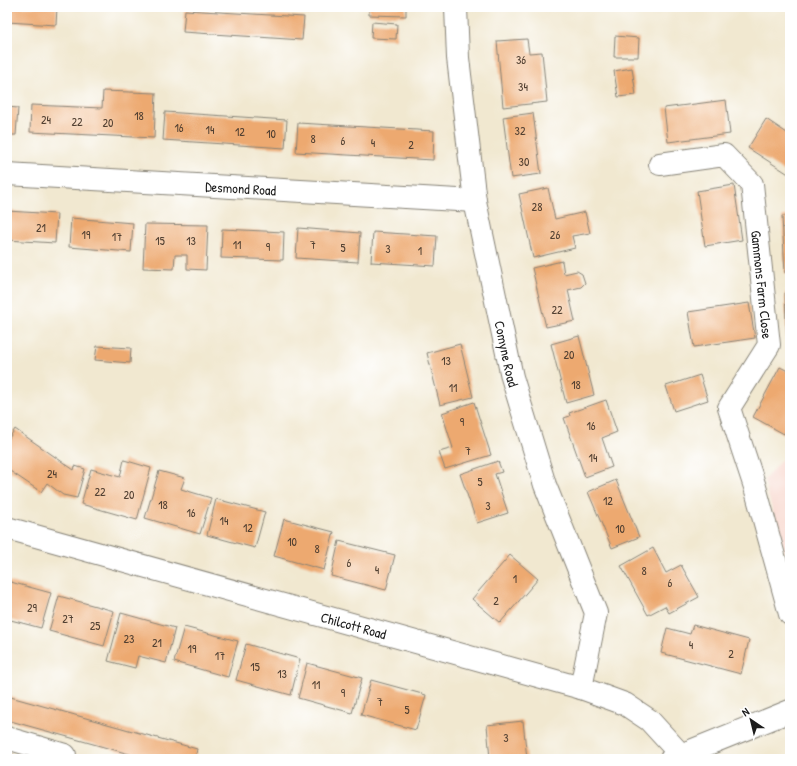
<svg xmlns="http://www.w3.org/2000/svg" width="797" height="766" viewBox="0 0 797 766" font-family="'Patrick Hand',sans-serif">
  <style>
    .built { fill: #f7d1c6 }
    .building { fill: #eda96f }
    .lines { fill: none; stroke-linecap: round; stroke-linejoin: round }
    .minor-casing { stroke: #868276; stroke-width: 24 }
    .minor { stroke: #fff; stroke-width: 22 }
    .labels { text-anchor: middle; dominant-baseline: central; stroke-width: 3; stroke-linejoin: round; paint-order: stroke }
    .number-label { font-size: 12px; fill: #503f31 }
    .street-label { font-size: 14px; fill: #1c1c1c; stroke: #fff }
  </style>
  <rect width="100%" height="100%" fill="#fff"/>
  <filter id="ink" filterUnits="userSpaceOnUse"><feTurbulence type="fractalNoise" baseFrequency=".025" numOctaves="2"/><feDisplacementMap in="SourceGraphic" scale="8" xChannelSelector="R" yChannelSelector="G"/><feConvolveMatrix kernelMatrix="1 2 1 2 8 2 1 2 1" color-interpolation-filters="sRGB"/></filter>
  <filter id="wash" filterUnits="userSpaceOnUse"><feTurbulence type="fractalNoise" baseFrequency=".012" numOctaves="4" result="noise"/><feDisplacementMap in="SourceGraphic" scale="16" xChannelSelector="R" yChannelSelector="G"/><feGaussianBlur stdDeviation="0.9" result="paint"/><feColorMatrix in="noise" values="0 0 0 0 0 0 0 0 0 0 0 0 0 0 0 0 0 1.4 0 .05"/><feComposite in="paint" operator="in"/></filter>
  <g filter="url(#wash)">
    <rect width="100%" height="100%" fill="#f1e8d0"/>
    <path class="built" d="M 790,450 L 790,572 L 764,480 Z"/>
    <g id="blocks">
      <path class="building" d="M 7,7 L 57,7 L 56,25 L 7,22 Z
        M 369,7 L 406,7 L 406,16 L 369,15 Z
        M 185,10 L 304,17 L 302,40 L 183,32 Z
        M 372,22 L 397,24 L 396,39 L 371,38 Z
        M 615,36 L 639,38 L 638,57 L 614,57 Z
        M 527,39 L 529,53 L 542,52 L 547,102 L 503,107 L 497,41 Z
        M 632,68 L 636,95 L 618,97 L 614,71 Z
        M 103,91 L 156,93 L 154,138 L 30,132 L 31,105 L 102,108 Z
        M 726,100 L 730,134 L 668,142 L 664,108 Z
        M 7,107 L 18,108 L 16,135 L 7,135 Z
        M 165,112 L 287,120 L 285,148 L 163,140 Z
        M 533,113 L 541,174 L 511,178 L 503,117 Z
        M 766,119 L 790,135 L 790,175 L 748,148 Z
        M 298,123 L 434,131 L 433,160 L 296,152 Z
        M 734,185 L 742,240 L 705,246 L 697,191 Z
        M 548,188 L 555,219 L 585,212 L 590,233 L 572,236 L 575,248 L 533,258 L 519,194 Z
        M 7,211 L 57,214 L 55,243 L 7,240 Z
        M 782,216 L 790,216 L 790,273 L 785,273 Z
        M 71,218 L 133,223 L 131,252 L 69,247 Z
        M 145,224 L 208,225 L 206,270 L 187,269 L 187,255 L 175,255 L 174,269 L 143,268 Z
        M 298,228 L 360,233 L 358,262 L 296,258 Z
        M 222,229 L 284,232 L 283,260 L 221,258 Z
        M 373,232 L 437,236 L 435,266 L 371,262 Z
        M 562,261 L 564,274 L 577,271 L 582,274 L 585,283 L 581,287 L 568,290 L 575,321 L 546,327 L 532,268 Z
        M 785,293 L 790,293 L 790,350 L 787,350 Z
        M 749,303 L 755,338 L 694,347 L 688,312 Z
        M 579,336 L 594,395 L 566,403 L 551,344 Z
        M 460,344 L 473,397 L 440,405 L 427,353 Z
        M 97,346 L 131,348 L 130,363 L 95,360 Z
        M 780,367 L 790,372 L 790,423 L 784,434 L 753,417 Z
        M 700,375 L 708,400 L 674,411 L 666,386 Z
        M 606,400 L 617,432 L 602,438 L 612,467 L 585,477 L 564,418 L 570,416 L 569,413 Z
        M 474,402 L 491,455 L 445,469 L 439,452 L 453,448 L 442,413 Z
        M 15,429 L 74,470 L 75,466 L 85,469 L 77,498 L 63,495 L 47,483 L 41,492 L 7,469 L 7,441 Z
        M 124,460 L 151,468 L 137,520 L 81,504 L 91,469 L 120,477 Z
        M 498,461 L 502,472 L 495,474 L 508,513 L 477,523 L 460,474 Z
        M 159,471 L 185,478 L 181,489 L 211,498 L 200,534 L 145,518 Z
        M 616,480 L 639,537 L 612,548 L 588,492 Z
        M 216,499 L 265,512 L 255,548 L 207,535 Z
        M 284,519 L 334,532 L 324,570 L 274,556 Z
        M 339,541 L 395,555 L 386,590 L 331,576 Z
        M 653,548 L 666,573 L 681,565 L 699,597 L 669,613 L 665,606 L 648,615 L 621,566 Z
        M 510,555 L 538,579 L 500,623 L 472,599 Z
        M 7,581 L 51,593 L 41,628 L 7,619 Z
        M 59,596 L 114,611 L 104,646 L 49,631 Z
        M 121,613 L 175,628 L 166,663 L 138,656 L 135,668 L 108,661 Z
        M 693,625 L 749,640 L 741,674 L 661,653 L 667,628 L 690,634 Z
        M 184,627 L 238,641 L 228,677 L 174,662 Z
        M 246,644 L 300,659 L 291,695 L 236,680 Z
        M 307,663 L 362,678 L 352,713 L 298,698 Z
        M 371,680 L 426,695 L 416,730 L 361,715 Z
        M 7,696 L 197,749 L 195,759 L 147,759 L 7,720 Z
        M 523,721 L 527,759 L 490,759 L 487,725 Z
        M 7,753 L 28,759 L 7,759 Z"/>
    </g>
  </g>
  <g filter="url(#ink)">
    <use href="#blocks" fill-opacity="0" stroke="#868276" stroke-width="1"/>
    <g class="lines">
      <g class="minor-casing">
        <g id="minor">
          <path id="s1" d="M 456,7 L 458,58 L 475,201 L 512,377 L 545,485 L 596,613 L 581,688"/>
          <path id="s2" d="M 660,164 L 724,155 L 752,184 L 769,345 L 729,408 L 755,487 L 790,614"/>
          <path id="s3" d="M 7,174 L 475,201"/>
          <path id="s4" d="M 7,528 L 581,688 L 625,704 L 649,720 L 681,755"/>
          <path d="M 7,738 L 65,755 L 63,759"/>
          <path d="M 671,759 L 790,711"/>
        </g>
      </g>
      <use href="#minor" class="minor"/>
    </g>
  </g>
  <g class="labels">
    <g class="number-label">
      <text x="521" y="59">36</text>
      <text x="523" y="86">34</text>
      <text x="139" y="115">18</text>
      <text x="46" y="119">24</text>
      <text x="77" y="121">22</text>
      <text x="108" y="122">20</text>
      <text x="179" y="127">16</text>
      <text x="210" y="129">14</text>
      <text x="520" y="130">32</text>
      <text x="240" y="131">12</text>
      <text x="271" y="133">10</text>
      <text x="313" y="138">8</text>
      <text x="343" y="140">6</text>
      <text x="373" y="142">4</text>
      <text x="411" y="144">2</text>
      <text x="524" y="161">30</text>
      <text x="537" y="206">28</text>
      <text x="41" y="227">21</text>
      <text x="86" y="234">19</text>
      <text x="555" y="234">26</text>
      <text x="117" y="236">17</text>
      <text x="160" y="240">15</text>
      <text x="191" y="240">13</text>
      <text x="237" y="244">11</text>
      <text x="313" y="244">7</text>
      <text x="268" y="246">9</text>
      <text x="343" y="247">5</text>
      <text x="388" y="248">3</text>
      <text x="420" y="250">1</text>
      <text x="557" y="309">22</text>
      <text x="569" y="354">20</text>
      <text x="446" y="360">13</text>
      <text x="576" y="384">18</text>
      <text x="453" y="387">11</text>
      <text x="462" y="421">9</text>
      <text x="591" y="425">16</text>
      <text x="468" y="450">7</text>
      <text x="593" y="457">14</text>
      <text x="52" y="473">24</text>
      <text x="480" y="481">5</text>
      <text x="100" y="491">22</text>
      <text x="129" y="494">20</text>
      <text x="608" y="500">12</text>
      <text x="163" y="504">18</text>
      <text x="488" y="505">3</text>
      <text x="191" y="512">16</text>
      <text x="224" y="520">14</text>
      <text x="248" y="527">12</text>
      <text x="620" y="528">10</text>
      <text x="292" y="541">10</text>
      <text x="317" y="548">8</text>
      <text x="349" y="562">6</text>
      <text x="377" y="569">4</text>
      <text x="644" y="570">8</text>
      <text x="515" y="578">1</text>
      <text x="670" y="582">6</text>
      <text x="496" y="600">2</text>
      <text x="32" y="607">29</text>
      <text x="68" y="618">27</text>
      <text x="95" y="625">25</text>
      <text x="129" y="638">23</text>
      <text x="157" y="642">21</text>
      <text x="691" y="644">4</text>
      <text x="192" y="648">19</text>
      <text x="731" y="653">2</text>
      <text x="220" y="655">17</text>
      <text x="255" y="666">15</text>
      <text x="282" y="673">13</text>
      <text x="316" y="684">11</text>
      <text x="343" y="692">9</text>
      <text x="380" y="701">7</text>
      <text x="407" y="709">5</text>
      <text x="506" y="737">3</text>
    </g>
    <g class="street-label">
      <text stroke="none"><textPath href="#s3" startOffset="234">Desmond Road</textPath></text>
      <text stroke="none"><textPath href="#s2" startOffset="206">Gammons Farm Close</textPath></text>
      <text stroke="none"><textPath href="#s1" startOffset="351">Comyne Road</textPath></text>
      <text stroke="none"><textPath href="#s4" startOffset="360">Chilcott Road</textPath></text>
    </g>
  </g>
  <rect width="797" height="766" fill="none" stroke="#fff" stroke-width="24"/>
  <g transform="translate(751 720) rotate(325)" stroke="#ffffff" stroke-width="3" paint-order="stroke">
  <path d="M0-3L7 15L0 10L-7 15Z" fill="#1c1c1c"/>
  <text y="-6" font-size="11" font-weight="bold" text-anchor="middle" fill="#1c1c1c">N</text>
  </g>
</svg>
